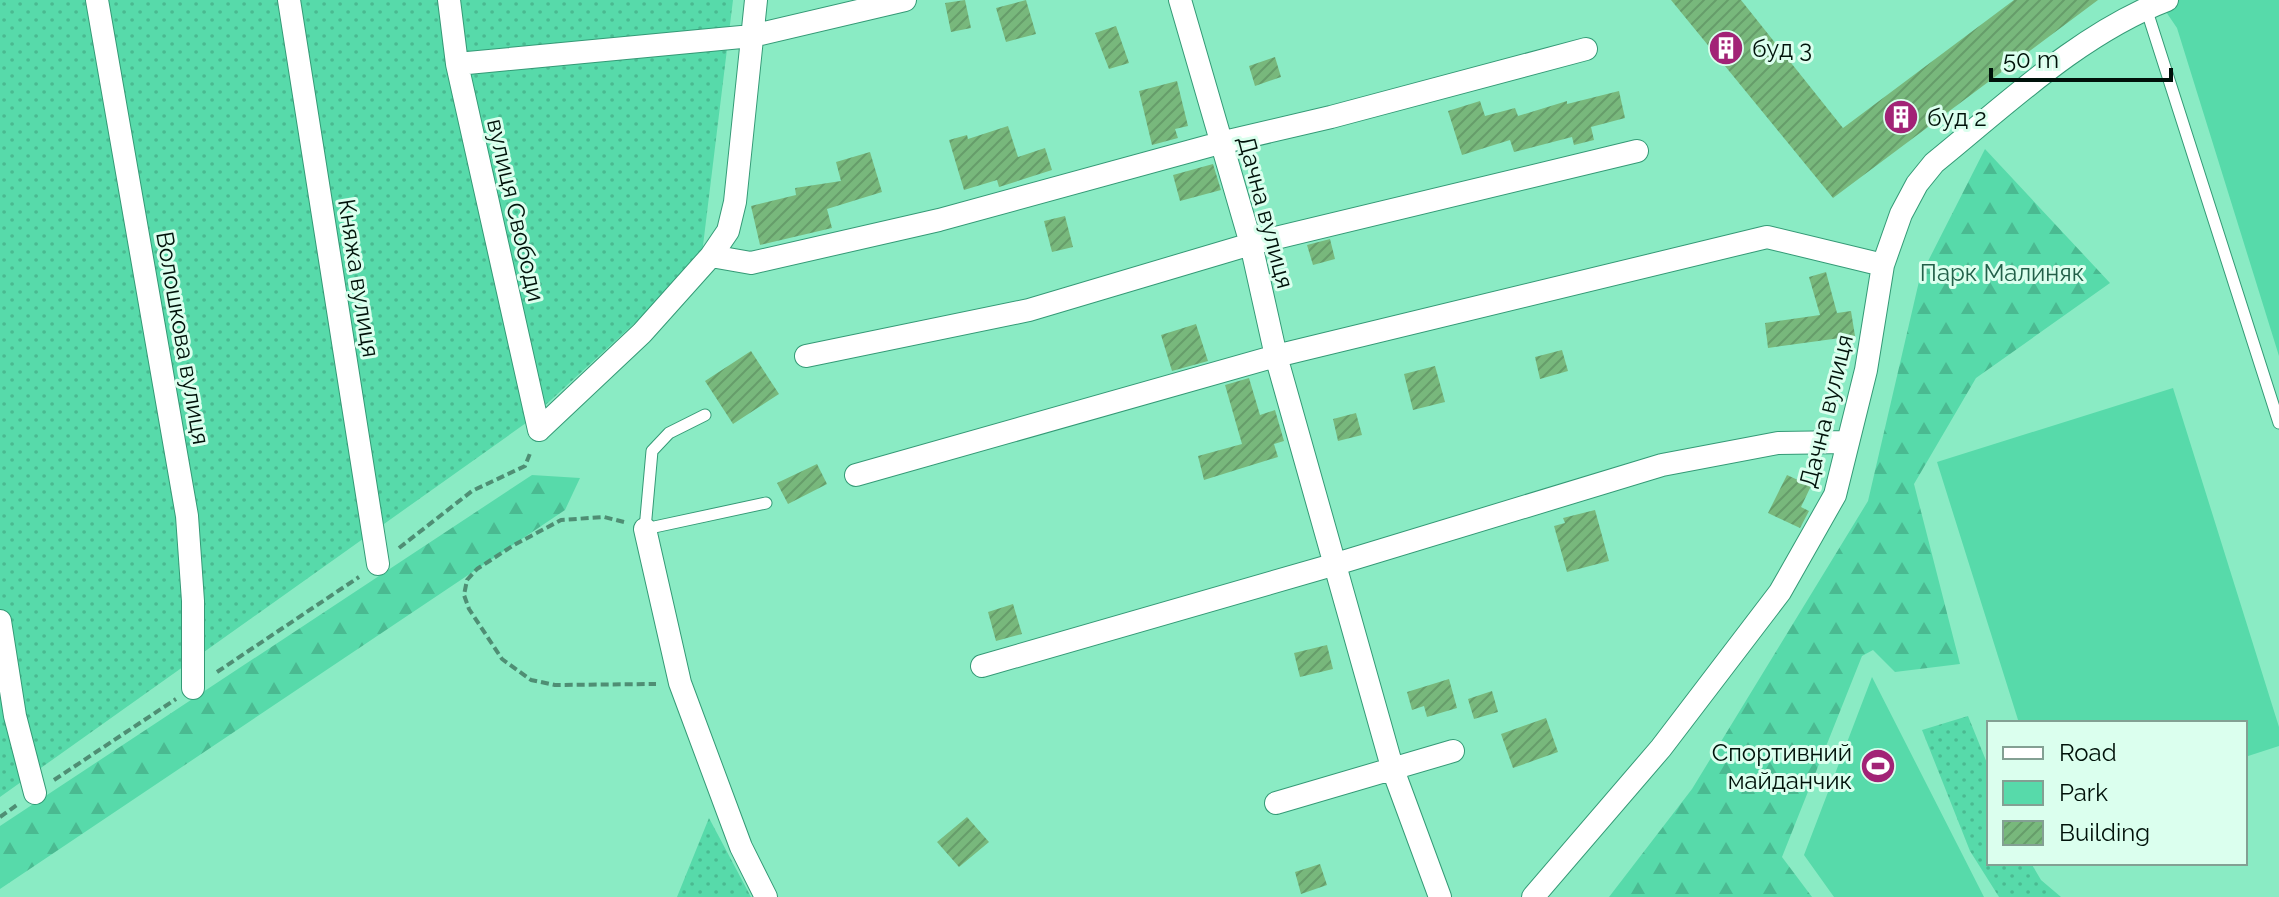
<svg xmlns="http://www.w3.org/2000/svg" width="2279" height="897" viewBox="0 0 2279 897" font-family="Raleway,sans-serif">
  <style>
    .grass { fill: url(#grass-dots) }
    .forest { fill: url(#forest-firs) }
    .park { fill: #57daaa }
    .building { fill: url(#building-hatch) }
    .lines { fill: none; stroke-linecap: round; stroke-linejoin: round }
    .service-casing { stroke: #349a76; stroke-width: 13 }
    .minor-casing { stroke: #349a76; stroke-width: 24 }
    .path { stroke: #4f8e74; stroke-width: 4; stroke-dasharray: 8 4; stroke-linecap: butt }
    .service { stroke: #fff; stroke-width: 11 }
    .minor { stroke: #fff; stroke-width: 22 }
    .labels { text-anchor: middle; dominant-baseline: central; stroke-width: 6; stroke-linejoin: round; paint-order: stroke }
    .poi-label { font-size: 24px; fill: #00120a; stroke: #dbffee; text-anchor: start }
    .street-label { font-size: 24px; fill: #00120a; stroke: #dbffee }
    .park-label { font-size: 24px; fill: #226049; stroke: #dbffee }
  </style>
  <defs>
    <pattern id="grass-dots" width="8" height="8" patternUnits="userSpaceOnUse" patternTransform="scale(2)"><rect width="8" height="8" fill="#57daaa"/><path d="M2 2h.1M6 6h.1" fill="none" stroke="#4aba91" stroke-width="1.8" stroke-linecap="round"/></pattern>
    <pattern id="forest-firs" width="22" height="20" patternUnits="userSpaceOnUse" patternTransform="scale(2)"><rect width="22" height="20" fill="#57daaa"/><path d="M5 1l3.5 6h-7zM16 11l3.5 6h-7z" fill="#4aba91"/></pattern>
    <pattern id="building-hatch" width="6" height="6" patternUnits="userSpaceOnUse" patternTransform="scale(2)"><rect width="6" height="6" fill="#78b87c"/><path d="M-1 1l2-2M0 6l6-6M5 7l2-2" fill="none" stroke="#669d6a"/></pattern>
  </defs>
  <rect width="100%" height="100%" fill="#8aebc4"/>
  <path class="grass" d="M 0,0 L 733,0 L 701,262 L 526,423 L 0,797 Z
    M 1968,716 L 1989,768 L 1989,863 L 2031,863 L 2041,880 L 2061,897 L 1999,897 L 1970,851 L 1922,730 Z
    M 709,818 L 751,897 L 677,897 Z"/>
  <path class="forest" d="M 1985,149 L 2110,283 L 1976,378 L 1914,484 L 1960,664 L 1895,672 L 1873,650 L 1862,656 L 1782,857 L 1812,897 L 1609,897 L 1692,789 L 1868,501 L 1920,277 Z
    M 532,475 L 580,478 L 565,510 L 0,889 L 0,826 Z"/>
  <path class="park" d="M 2158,0 L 2279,0 L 2279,356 L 2177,28 Z
    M 2173,388 L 2279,727 L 2279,746 L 2245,757 L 2245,723 L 2019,723 L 1937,462 Z
    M 1872,677 L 1984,897 L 1834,897 L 1804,855 Z"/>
  <path class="building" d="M 965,0 L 971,28 L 951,32 L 945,3 Z
    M 1026,0 L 1036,34 L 1006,42 L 996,8 Z
    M 1671,0 L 1741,0 L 1843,128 L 2014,0 L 2098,0 L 1833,198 Z
    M 1116,26 L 1129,63 L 1109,69 L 1095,33 Z
    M 1275,57 L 1281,77 L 1255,86 L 1249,66 Z
    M 1177,81 L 1188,126 L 1175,129 L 1178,138 L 1152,145 L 1139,91 Z
    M 1619,91 L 1625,118 L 1591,127 L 1594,140 L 1574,145 L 1572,137 L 1514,152 L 1510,140 L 1462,155 L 1448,111 L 1480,101 L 1485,116 L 1515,108 L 1518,116 L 1567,101 L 1567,104 Z
    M 1008,126 L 1018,157 L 1045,148 L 1052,170 L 999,187 L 997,180 L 964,190 L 949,140 L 967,135 L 968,139 Z
    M 870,152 L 882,192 L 827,209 L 832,228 L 760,245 L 751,206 L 796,195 L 795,188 L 841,181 L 836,162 Z
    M 1213,164 L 1221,190 L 1180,201 L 1173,175 Z
    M 1065,216 L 1073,247 L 1052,252 L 1044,221 Z
    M 1330,239 L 1335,259 L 1313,265 L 1307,245 Z
    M 1826,272 L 1837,313 L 1851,311 L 1855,336 L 1768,348 L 1765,323 L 1820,315 L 1809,277 Z
    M 1196,324 L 1208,361 L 1172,371 L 1161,335 Z
    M 1562,350 L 1568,371 L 1540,379 L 1535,357 Z
    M 751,351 L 779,394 L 733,424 L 705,381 Z
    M 1435,366 L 1445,402 L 1413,410 L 1404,374 Z
    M 1249,378 L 1260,415 L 1275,410 L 1284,441 L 1274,444 L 1278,457 L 1204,480 L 1198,456 L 1242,444 L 1225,385 Z
    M 1356,413 L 1362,435 L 1338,441 L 1333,419 Z
    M 817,464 L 827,484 L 788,504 L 777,483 Z
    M 1787,475 L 1811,486 L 1801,507 L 1809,511 L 1800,528 L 1768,513 Z
    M 1595,510 L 1609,561 L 1567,572 L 1554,526 L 1565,523 L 1563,518 Z
    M 1013,604 L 1022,634 L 996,641 L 988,612 Z
    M 1327,645 L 1333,669 L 1300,677 L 1294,653 Z
    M 1449,679 L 1457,708 L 1427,717 L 1424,706 L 1412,710 L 1407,692 Z
    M 1492,691 L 1498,712 L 1474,719 L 1468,699 Z
    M 1546,718 L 1558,752 L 1513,768 L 1501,734 Z
    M 967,817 L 989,842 L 959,867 L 937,842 Z
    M 1320,864 L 1327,885 L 1301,894 L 1295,872 Z"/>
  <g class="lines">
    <g class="service-casing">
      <path id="service" d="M 2146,8 L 2279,423
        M 705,415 L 669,433 L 652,451 L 645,529 L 766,503"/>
    </g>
    <g class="minor-casing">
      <path id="minor" d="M 97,0 L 187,516 L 193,601 L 193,688
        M 289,0 L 378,564
        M 449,0 L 457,64 L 539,430
        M 1180,0 L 1251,244 L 1276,356 L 1392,767 L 1440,897
        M 457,64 L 752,36 L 905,0
        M 711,256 L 751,263 L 939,220 L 1220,143 L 1331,117 L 1586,49
        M 806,356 L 1029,310 L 1251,244 L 1637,151
        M 539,430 L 642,333 L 711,256 L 728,231 L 735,202 L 756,0
        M 856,475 L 1276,356 L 1767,237 L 1883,265
        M 645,529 L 680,683 L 741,847 L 766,897
        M 0,621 L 15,716 L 35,793
        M 982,666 L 1336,564 L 1662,465 L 1778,443 L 1848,442
        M 1276,803 L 1453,751
        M 1533,897 L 1661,748 L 1780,592 L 1835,495 L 1866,370 L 1883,265 L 1901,214 L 1917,184 L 1934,163 C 2007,104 2079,34 2167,0"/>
    </g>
    <path class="path" d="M 624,522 L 604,517 L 561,520 L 514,545 L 477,569 L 467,580 L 464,595 L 469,609 L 502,659 L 531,680 L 555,685 L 656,684
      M 399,548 L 472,491 L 525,466 L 531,451
      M 217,672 L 359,577
      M 54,780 L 176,699
      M 0,817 L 17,805"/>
    <use href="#service" class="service"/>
    <use href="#minor" class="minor"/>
  </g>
  <defs>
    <g id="building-disc" transform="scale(1.8)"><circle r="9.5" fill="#a22376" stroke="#dbffee"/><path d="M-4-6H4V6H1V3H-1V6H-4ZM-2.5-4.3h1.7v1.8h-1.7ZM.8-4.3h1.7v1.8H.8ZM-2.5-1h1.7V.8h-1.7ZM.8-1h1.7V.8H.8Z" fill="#fff"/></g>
    <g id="stadium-disc" transform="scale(1.8)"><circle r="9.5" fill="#a22376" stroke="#dbffee"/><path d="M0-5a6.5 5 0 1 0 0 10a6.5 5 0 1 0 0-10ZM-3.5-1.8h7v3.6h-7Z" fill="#fff"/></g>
  </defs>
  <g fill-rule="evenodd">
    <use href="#building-disc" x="1726" y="48"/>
    <use href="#building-disc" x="1901" y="117"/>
    <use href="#stadium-disc" x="1878" y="766"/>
  </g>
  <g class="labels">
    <g class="poi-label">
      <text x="1752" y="48">буд 3</text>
      <text x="1927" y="117">буд 2</text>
      <text x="1852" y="752" text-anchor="end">Спортивний<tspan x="1852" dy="28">майданчик</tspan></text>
    </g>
    <g class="street-label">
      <text transform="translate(516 210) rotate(77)">вулиця Свободи</text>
      <text transform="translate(1266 212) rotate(75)">Дачна вулиця</text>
      <text transform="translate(359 278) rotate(81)">Княжа вулиця</text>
      <text transform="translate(183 338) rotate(80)">Волошкова вулиця</text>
      <text transform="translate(1826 411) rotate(-76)">Дачна вулиця</text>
    </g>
    <g class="park-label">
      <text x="2002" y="272">Парк Малиняк</text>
    </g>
  </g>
  <rect x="1987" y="721" width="260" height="144" fill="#dbffee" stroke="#83a093" stroke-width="2"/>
  <rect x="2003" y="747" width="40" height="12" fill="#ffffff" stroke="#83a093" stroke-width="2"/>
  <text x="2059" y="761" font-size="24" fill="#00120a">Road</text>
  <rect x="2003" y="781" width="40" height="24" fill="#57daaa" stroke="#83a093" stroke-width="2"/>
  <text x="2059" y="801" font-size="24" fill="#00120a">Park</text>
  <rect x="2003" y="821" width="40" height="24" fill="url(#building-hatch)" stroke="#83a093" stroke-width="2"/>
  <text x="2059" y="841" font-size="24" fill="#00120a">Building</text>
  <path d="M1991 68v12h180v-12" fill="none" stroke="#00120a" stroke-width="4"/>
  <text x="2003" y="68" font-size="24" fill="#00120a" stroke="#dbffee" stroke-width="6" paint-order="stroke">50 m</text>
</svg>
